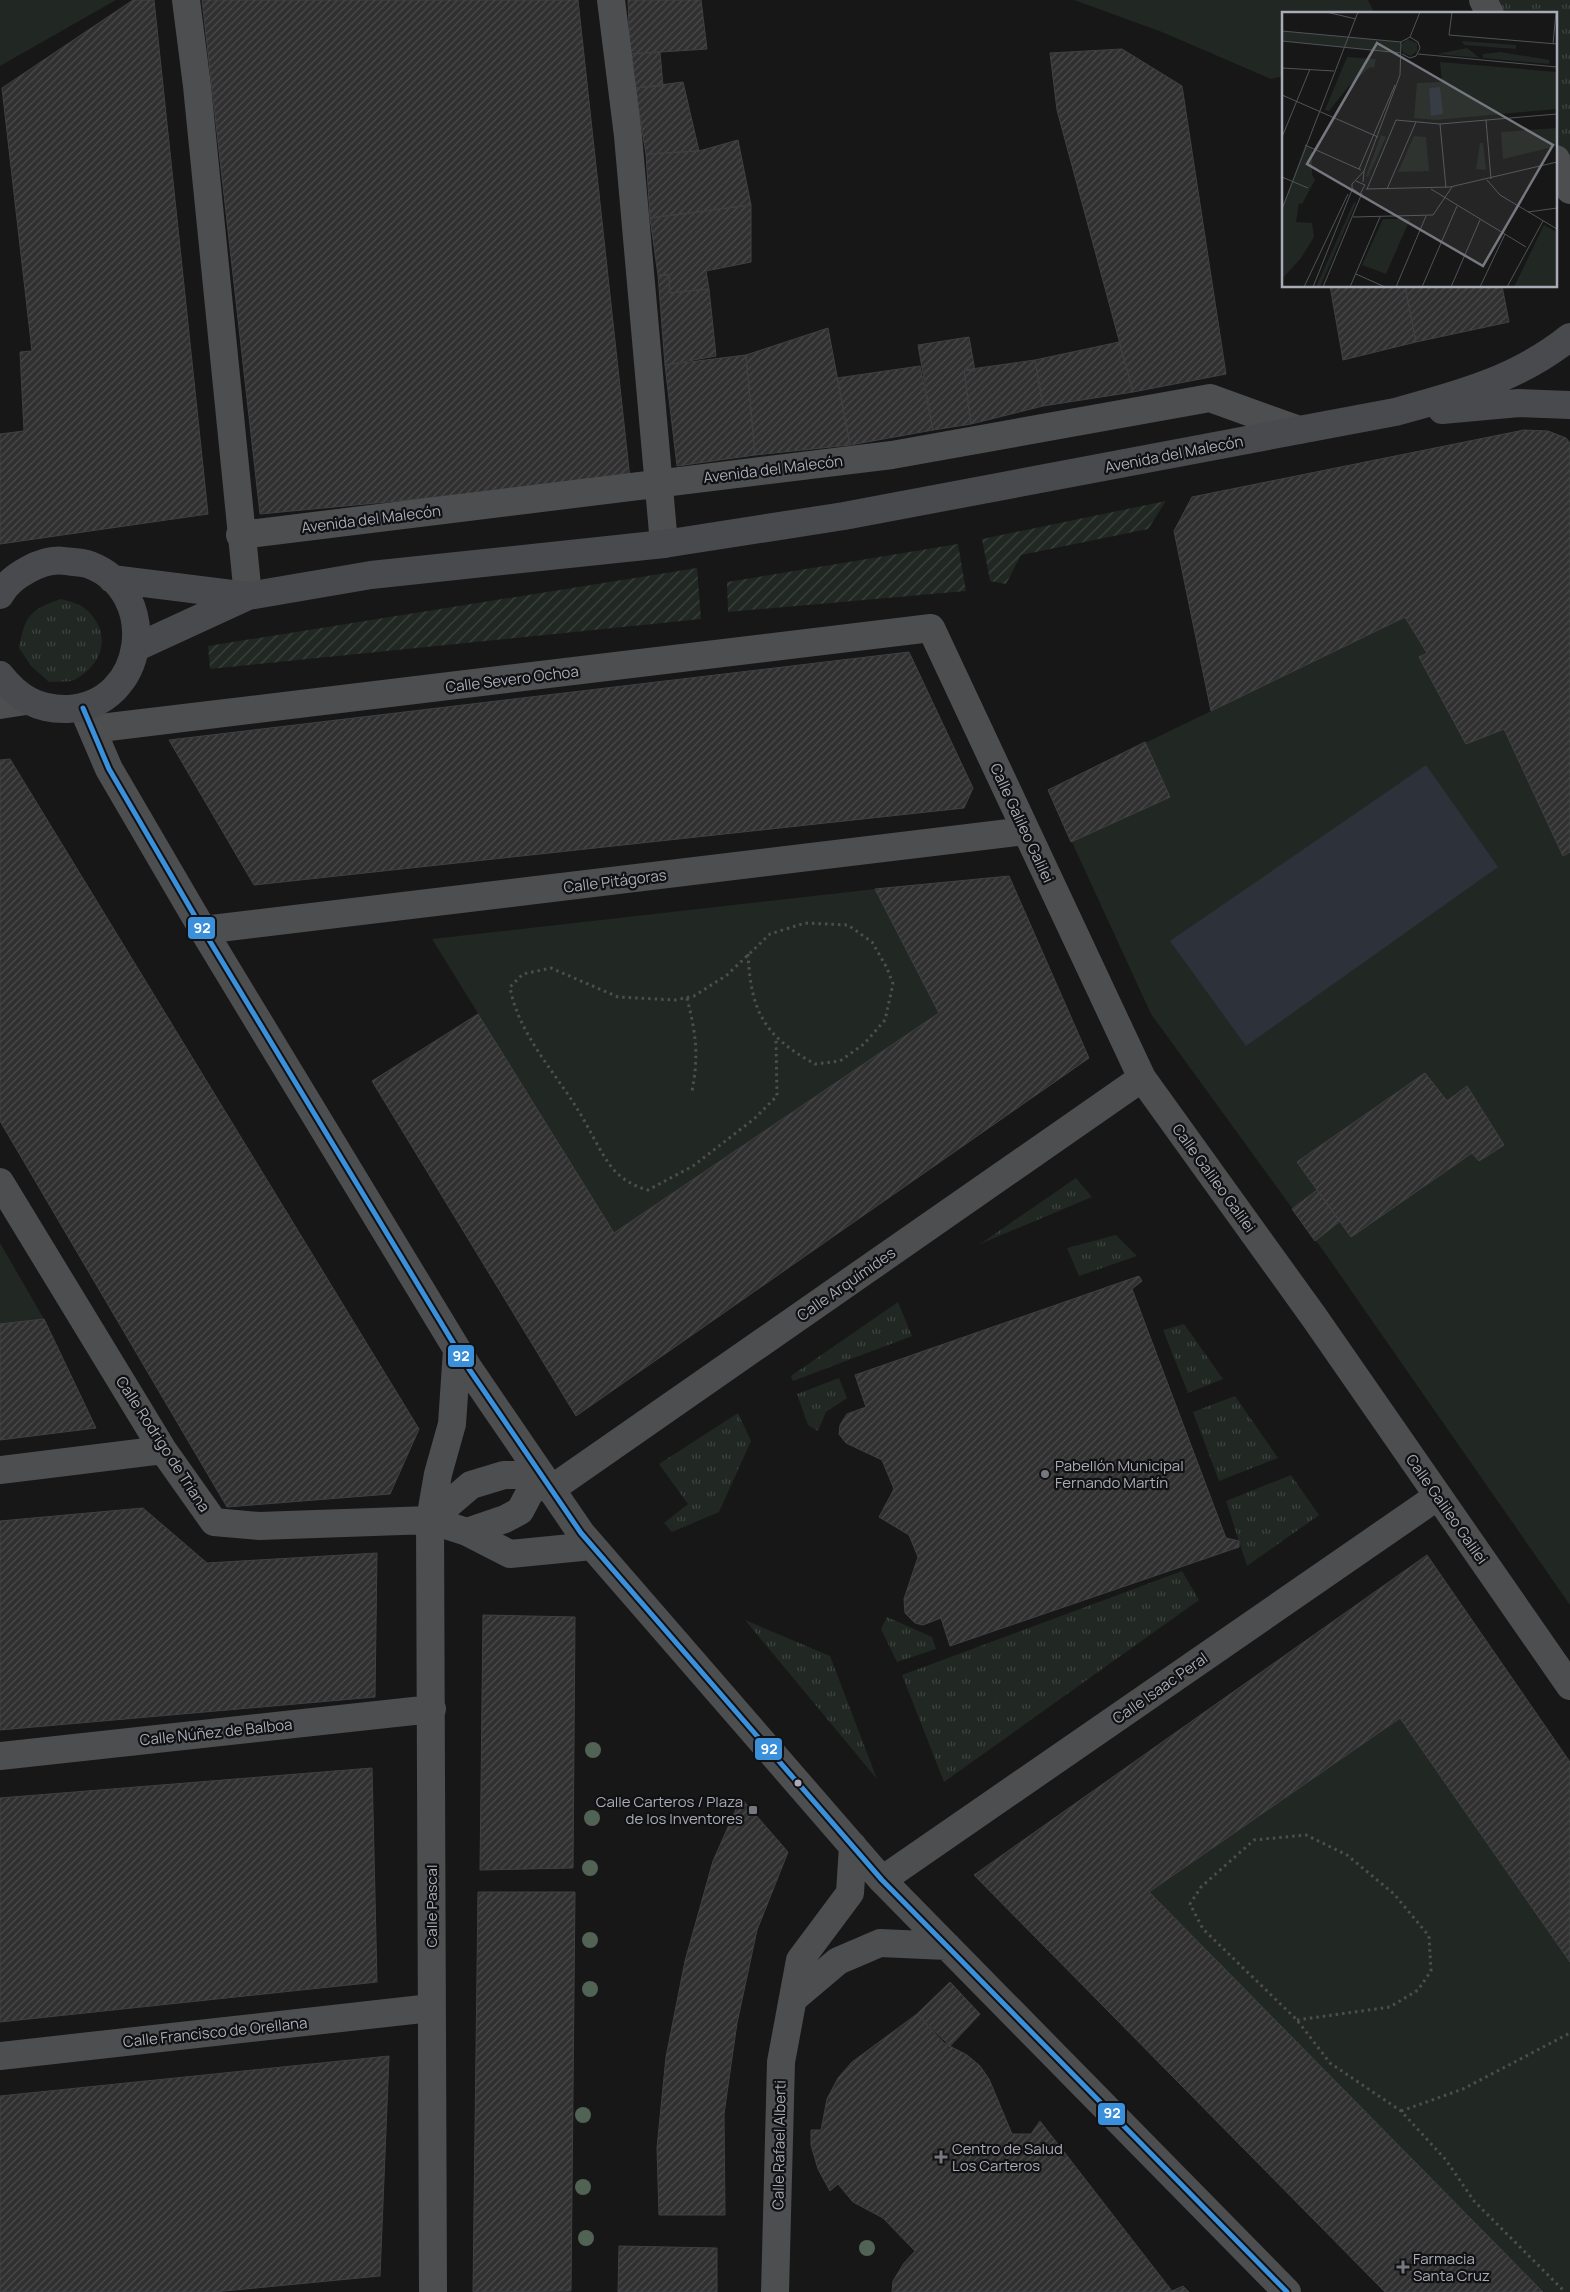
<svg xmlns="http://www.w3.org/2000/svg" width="1570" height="2292" viewBox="0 0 1570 2292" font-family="Manrope,sans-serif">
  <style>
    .grass { fill: url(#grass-tufts) }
    .park { fill: #212722 }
    .garden { fill: url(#garden-furrows) }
    .water { fill: #2d323a }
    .building { fill: url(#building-hatch); stroke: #3f4043 }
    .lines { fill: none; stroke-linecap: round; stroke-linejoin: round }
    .path { stroke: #4e4e51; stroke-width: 3; stroke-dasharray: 2.5 4; stroke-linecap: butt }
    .minor { stroke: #4d4e50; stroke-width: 28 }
    .major { stroke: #494a4d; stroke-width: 28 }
    .bus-1-casing { stroke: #111113; stroke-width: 9 }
    .bus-1 { stroke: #3a90db; stroke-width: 5 }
    .tree { fill: #516354 }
    .poi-dot { fill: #76787f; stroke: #111113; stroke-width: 2 }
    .bus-dot { fill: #a9acb7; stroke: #111113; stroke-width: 2 }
    .labels { text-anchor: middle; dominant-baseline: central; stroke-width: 4.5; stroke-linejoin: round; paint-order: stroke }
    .street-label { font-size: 15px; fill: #a9acb7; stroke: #111113 }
    .poi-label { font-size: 15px; fill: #a9acb7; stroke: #111113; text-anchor: start }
    .inset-road { fill: none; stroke: #515357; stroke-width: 1 }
    .view { fill: #76787f; fill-opacity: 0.15; stroke: #76787f; stroke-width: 2.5 }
    .inset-edge { fill: none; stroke: #a9acb7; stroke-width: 2.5 }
    .line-badge { stroke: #111113; stroke-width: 2 }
    .badge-label { font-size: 14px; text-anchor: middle; font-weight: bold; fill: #fff }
  </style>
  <defs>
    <pattern id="grass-tufts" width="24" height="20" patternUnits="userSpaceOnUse" patternTransform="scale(1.25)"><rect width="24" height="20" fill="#212722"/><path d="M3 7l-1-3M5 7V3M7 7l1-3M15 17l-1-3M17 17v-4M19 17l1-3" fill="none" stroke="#3e4440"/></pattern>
    <pattern id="garden-furrows" width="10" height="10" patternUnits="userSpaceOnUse" patternTransform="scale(1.25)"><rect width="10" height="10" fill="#212722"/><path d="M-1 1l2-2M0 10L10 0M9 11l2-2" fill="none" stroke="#3e4440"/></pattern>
    <pattern id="building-hatch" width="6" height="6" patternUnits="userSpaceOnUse" patternTransform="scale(1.25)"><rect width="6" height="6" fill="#303031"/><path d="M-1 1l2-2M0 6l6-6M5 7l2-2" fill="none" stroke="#4b4b4d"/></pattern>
  </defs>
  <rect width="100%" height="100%" fill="#171717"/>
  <path class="grass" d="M 1483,0 L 1570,0 L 1570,190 L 1556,159 L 1556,14 L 1490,14 Z
    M 61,599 C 67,601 77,603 83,607 C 111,628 107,662 76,679 C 70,683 57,681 49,682 L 31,666 L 19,648 C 25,616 29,610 61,599 Z
    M 1076,1178 L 1092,1197 L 980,1244 Z
    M 1116,1235 L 1137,1256 L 1079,1276 L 1067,1248 Z
    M 898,1302 L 912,1336 L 793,1381 L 791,1376 Z
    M 1184,1324 L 1223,1379 L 1188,1393 L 1163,1330 Z
    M 839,1378 L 847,1398 L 826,1412 L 818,1431 L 808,1425 L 797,1394 Z
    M 1235,1396 L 1278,1458 L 1219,1481 L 1193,1412 Z
    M 738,1413 L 751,1441 L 719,1512 L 672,1532 L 664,1523 L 688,1504 L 659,1464 Z
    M 1291,1475 L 1319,1515 L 1247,1566 L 1226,1501 Z
    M 1182,1571 L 1199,1600 L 944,1782 L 902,1675 Z
    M 887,1617 L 932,1637 L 936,1649 L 897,1662 L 881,1629 Z
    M 745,1620 L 830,1656 L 877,1779 Z"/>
  <path class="park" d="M 0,0 L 116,0 L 0,66 Z
    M 1074,0 L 1368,0 L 1375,14 L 1284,14 L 1284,76 L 1271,79 L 1162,32 Z
    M 1405,617 L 1427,653 L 1420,657 L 1504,729 L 1563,856 L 1570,852 L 1570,1605 L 1327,1256 L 1151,1014 L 1048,790 Z
    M 875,889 L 939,1013 L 614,1233 L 432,939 Z
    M 0,1243 L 44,1319 L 0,1324 Z
    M 1400,1718 L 1570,1962 L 1570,2292 L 1543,2292 L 1149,1892 Z"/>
  <path class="garden" d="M 1166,501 L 1148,529 L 1021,555 L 1006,584 L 990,581 L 982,539 Z
    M 958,544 L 966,591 L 728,612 L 727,582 Z
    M 697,568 L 701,619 L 210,669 L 208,646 Z"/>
  <path class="water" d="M 1426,765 L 1498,867 L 1246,1046 L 1170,941 Z"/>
  <path class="building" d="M 133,0 L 154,0 L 208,514 L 0,544 L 0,434 L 24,431 L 20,352 L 32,351 L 2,88 Z
    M 202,0 L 578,0 L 630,479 L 260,514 Z
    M 628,0 L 701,0 L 707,49 L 630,54 Z
    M 1122,49 L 1182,86 L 1226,374 L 1133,392 L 1057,110 L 1050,53 Z
    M 660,52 L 663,86 L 635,88 L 630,54 Z
    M 683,82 L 699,151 L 646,154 L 635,88 Z
    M 738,140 L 751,205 L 650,218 L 646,154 L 699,151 Z
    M 751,205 L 751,262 L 706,271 L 709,289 L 670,293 L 669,275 L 658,275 L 650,218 Z
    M 658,275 L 669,275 L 670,293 L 709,289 L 716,356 L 665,365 Z
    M 1330,286 L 1405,286 L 1416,342 L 1343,360 Z
    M 1405,286 L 1502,286 L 1509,322 L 1416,342 Z
    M 828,328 L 850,445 L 755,455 L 746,355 Z
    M 969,337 L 975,371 L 964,370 L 971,424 L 933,430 L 918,345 Z
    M 1119,342 L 1133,392 L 1043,406 L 1035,360 Z
    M 746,355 L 755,455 L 677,466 L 665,365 Z
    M 1035,360 L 1043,406 L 971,424 L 964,370 Z
    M 920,366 L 933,430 L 850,445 L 837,378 Z
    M 1524,430 L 1548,431 L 1566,438 L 1570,443 L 1570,852 L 1563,856 L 1504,729 L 1466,744 L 1419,657 L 1427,653 L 1405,617 L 1211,711 L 1174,531 L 1192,497 Z
    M 909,652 L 973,788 L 964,808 L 254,885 L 169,740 Z
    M 1145,742 L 1170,797 L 1071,842 L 1048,790 Z
    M 10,759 L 419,1429 L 390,1494 L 227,1507 L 0,1121 L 0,760 Z
    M 1009,876 L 1089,1058 L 576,1416 L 372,1081 L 478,1014 L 614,1233 L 939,1013 L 875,889 Z
    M 1425,1073 L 1447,1101 L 1467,1086 L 1504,1145 L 1479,1161 L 1472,1153 L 1351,1237 L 1297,1162 Z
    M 1317,1190 L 1340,1221 L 1315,1241 L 1292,1209 Z
    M 1139,1276 L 1142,1281 L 1132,1289 L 1226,1538 L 1239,1541 L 1239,1547 L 950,1646 L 941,1618 L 923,1625 L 915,1623 L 905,1613 L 904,1599 L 918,1557 L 909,1535 L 879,1517 L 894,1489 L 882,1460 L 846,1443 L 839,1434 L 840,1425 L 847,1414 L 866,1407 L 855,1375 Z
    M 44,1319 L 96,1428 L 0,1440 L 0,1324 Z
    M 143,1508 L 207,1563 L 377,1553 L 375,1697 L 0,1730 L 0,1521 Z
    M 1427,1555 L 1570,1762 L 1570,1962 L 1400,1718 L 1149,1892 L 1543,2292 L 1385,2292 L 974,1875 Z
    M 483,1615 L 575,1617 L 573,1868 L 480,1870 Z
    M 372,1768 L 377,1982 L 0,2022 L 0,1798 Z
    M 741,1798 L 788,1852 L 757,1930 L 737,2023 L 724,2114 L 725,2215 L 659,2215 L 657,2148 L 666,2057 L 685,1961 L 713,1861 Z
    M 478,1892 L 575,1892 L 571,2291 L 473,2292 Z
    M 950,1982 L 980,2014 L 950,2046 L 917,2014 Z
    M 917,2014 L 944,2043 L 967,2055 L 980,2066 L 989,2079 L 1012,2134 L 1031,2134 L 1040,2121 L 1172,2291 L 1183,2286 L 1189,2292 L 892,2292 L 893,2281 L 904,2263 L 915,2251 L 883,2218 L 853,2202 L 838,2184 L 830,2191 L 818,2169 L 811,2145 L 811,2130 L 821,2130 L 827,2099 L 838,2078 L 852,2062 Z
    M 389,2056 L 380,2276 L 214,2292 L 0,2292 L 0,2096 Z
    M 619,2246 L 717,2248 L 717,2292 L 618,2292 Z"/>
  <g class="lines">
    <path class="path" d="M 748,954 C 751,1012 764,1036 815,1064 L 840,1061 L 864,1044 L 885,1020 L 893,984 L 887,968 L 872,942 L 848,925 L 805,923 L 770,934 L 727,975 L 694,996 L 675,1000 L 618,997 L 551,968 L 523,974 L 510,987 C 518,1033 554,1071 578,1110 C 589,1127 600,1153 613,1169 C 623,1180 634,1186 648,1190 L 693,1166 L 754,1119 L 777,1096 L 776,1038
      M 687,998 C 696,1034 699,1055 692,1091
      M 1297,2020 L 1390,2007 L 1418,1990 L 1431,1971 L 1429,1936 L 1394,1894 L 1347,1855 L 1306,1835 L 1254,1840 L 1201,1887 L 1190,1904 L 1203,1929 L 1297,2020 L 1330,2063 L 1401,2111 L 1446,2160 L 1474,2201 L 1565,2292
      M 1401,2111 L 1463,2089 L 1570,2033"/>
    <path class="minor" d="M 186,0 L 197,86 L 248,596
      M 611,0 L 628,136 L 664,544
      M 1483,0 L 1490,14
      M 1556,159 L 1570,190
      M 240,535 L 892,455 L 1210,398 L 1299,430
      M 0,705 L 26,701
      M 85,713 L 109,769 L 203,930 L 469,1369 L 581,1533 L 882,1880 L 1287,2292
      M 92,729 L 931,628 L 1142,1078 L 1314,1317 L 1570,1686
      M 203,930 L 1026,831
      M 0,1182 L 163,1450 L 214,1522 L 259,1526 L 430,1520 L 467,1532 L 510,1554 L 592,1546
      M 0,1470 L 163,1450
      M 550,1490 L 1142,1078
      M 430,1520 L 471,1485 L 504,1475 L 539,1475 L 520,1511 L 505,1519 L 467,1532
      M 0,1756 L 432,1709
      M 882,1880 L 1438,1496
      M 793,1999 L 838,1961 L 880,1943 L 947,1946
      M 0,2056 L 431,2008
      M 433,2292 L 430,1520 L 438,1474 L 452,1424 L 457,1350
      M 775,2292 L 781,2062 L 800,1960 L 850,1893 L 853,1846"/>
    <path class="major" d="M 1442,410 L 1519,403 L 1570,405
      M 112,579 L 248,596
      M 0,595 C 10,576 43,558 64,561 C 72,562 83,562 90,565 C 161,592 147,705 68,709 C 38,710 18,698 0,675
      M 135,648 L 248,596 L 371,575 L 664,544 L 844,516 L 1395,412 C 1458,395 1518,379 1570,337"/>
    <g class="bus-1-casing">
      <path id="bus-1" d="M 83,708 L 109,769 L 203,930 L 469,1369 L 581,1533 L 882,1880 L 1287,2292"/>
    </g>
    <use href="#bus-1" class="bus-1"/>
  </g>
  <g class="tree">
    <circle cx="593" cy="1750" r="8"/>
    <circle cx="592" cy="1818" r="8"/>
    <circle cx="590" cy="1868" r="8"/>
    <circle cx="590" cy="1940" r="8"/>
    <circle cx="590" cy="1989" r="8"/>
    <circle cx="583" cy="2115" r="8"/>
    <circle cx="583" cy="2187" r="8"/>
    <circle cx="586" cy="2238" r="8"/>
    <circle cx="867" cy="2248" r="8"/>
  </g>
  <g class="poi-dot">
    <circle cx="1045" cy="1474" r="5"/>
    <rect x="748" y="1805" width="10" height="10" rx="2.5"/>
    <path d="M938.5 2149.5h5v5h5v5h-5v5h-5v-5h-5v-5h5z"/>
    <path d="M1400.5 2259.5h5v5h5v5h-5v5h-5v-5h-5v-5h5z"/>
  </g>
  <circle class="bus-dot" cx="798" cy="1783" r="4.5"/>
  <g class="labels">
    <g class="street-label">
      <text transform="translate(1174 454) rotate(-11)">Avenida del Malecón</text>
      <text transform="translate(773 469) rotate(-7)">Avenida del Malecón</text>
      <text transform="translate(371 519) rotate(-7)">Avenida del Malecón</text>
      <text transform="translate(512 679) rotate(-7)">Calle Severo Ochoa</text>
      <text transform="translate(1022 823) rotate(65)">Calle Galileo Galilei</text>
      <text transform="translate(615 881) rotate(-7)">Calle Pitágoras</text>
      <text transform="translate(1214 1178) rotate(54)">Calle Galileo Galilei</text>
      <text transform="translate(846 1284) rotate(-35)">Calle Arquímides</text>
      <text transform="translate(163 1444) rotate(57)">Calle Rodrigo de Triana</text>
      <text transform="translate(1447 1509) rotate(55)">Calle Galileo Galilei</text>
      <text transform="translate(1160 1688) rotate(-35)">Calle Isaac Peral</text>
      <text transform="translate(216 1732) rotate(-6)">Calle Núñez de Balboa</text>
      <text transform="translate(431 1906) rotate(-90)">Calle Pascal</text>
      <text transform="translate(215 2032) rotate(-6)">Calle Francisco de Orellana</text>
      <text transform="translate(779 2145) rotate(-89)">Calle Rafael Alberti</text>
    </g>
    <g class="poi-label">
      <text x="1055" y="1465">Pabellón Municipal<tspan x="1055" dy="17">Fernando Martín</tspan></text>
      <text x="743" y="1801" text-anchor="end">Calle Carteros / Plaza<tspan x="743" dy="17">de los Inventores</tspan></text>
      <text x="952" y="2148">Centro de Salud<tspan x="952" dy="17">Los Carteros</tspan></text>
      <text x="1413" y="2258">Farmacia<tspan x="1413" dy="17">Santa Cruz</tspan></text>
    </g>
  </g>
  <g transform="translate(1282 12)">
    <rect width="275" height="275" fill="#171717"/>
    <path d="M 0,19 L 119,30 L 119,41 L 0,29 ZM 125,27 L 135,31 L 135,39 L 129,44 L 121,41 L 119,33 ZM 198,131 L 201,131 L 204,158 L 194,157 ZM 72,190 L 74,191 L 38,275 L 34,275 Z" fill="#212722"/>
    <path d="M 65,45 L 94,47 L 92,56 L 88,55 L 67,74 L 47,99 L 43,98 ZM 158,50 L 275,60 L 275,97 L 154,108 L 132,106 L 135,71 L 160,70 ZM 275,116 L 275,134 L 221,147 L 219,120 ZM 132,124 L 144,125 L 147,159 L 116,160 ZM 23,133 L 30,136 L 30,163 L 33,168 L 20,192 L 17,191 L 14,210 L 30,211 L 32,225 L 19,246 L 0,267 L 0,197 ZM 101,207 L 128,207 L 104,262 L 80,253 ZM 262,213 L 275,220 L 275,275 L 232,275 Z" fill="#212722"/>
    <path d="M 180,29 L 234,33 L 234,37 L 182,33 ZM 185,36 L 198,46 L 155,42 ZM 218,40 L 268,48 L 267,52 L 201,46 L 201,42 ZM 99,123 L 104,125 L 86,165 L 84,164 Z" fill="#212722"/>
    <path d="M 158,75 L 161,102 L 149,104 L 147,76 Z" fill="#2d323a"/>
    <path class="inset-road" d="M 44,0 L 74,7M 170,0 L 167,23 L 275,32M 0,19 L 119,30M 128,25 L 138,0M 0,29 L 119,41M 271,32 L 274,0M 136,42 L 275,55M 0,56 L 52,59M 0,83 L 96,125M 204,108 L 209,167M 158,112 L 164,176M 0,125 L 28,57M 23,133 L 79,158M 77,157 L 113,73M 0,165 L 26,176M 205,168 L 218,183 L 275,217M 74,169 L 83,173 L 78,182 L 70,176 L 70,172 L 82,159M 81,170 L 82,159 L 118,63 L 119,30 L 128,25 L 136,30 L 138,36 L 134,44 L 128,46 L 120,42M 84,177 L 168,175 L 275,150M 85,177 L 114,108 L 158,112 L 275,102M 105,177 L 134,110M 149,177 L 244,235M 0,197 L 76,0M 246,200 L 275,196M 71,205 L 151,203 L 170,175M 74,262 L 103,275M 22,275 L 66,182M 31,275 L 70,178M 41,275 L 80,181M 68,275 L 98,205M 114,275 L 144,204M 140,275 L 175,194M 169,275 L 198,208M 198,275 L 223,222M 225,275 L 261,209"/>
    <path class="view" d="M 95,31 L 271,133 L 201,254 L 25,152 Z"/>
    <rect width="275" height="275" class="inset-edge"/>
  </g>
  <g class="line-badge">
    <rect x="187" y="916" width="29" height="24" rx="5" fill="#3a90db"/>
    <rect x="447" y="1344" width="28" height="24" rx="5" fill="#3a90db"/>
    <rect x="754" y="1737" width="29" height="24" rx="5" fill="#3a90db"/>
    <rect x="1097" y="2102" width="29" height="24" rx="5" fill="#3a90db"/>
  </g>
  <g class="badge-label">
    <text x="202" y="933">92</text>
    <text x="461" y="1361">92</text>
    <text x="769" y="1754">92</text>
    <text x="1112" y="2118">92</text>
  </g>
</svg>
